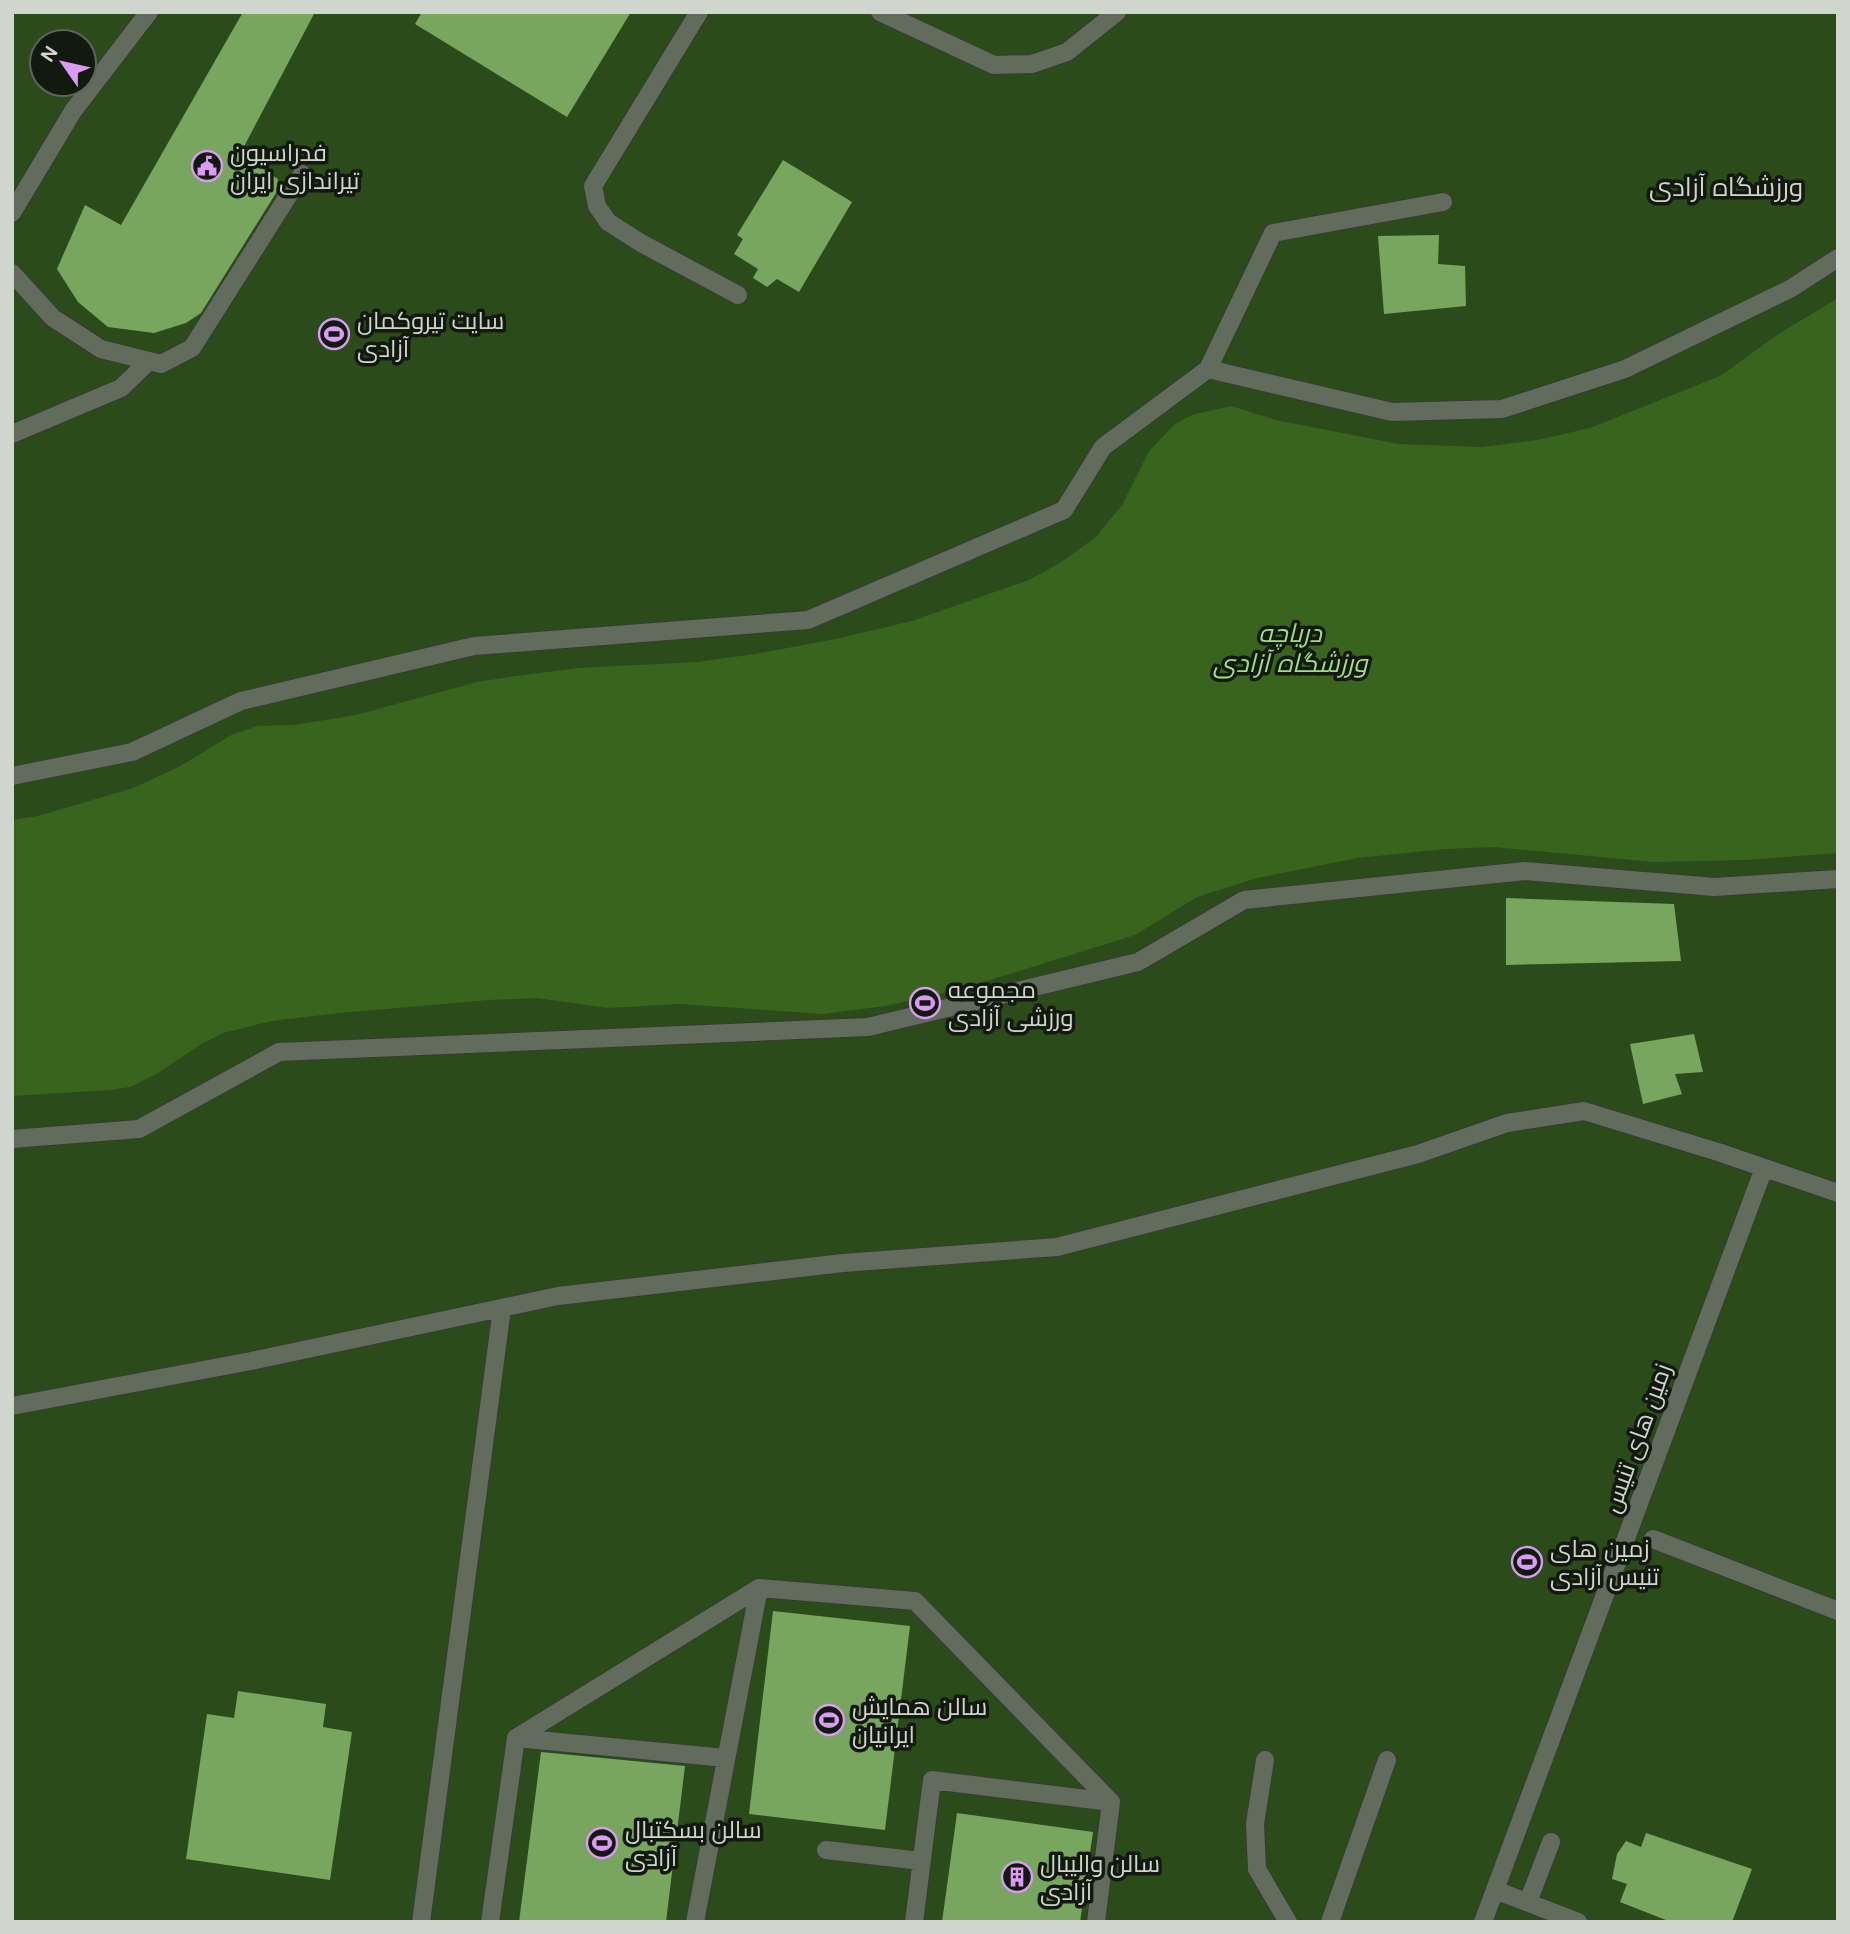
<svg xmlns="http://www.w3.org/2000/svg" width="1850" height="1934" viewBox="0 0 1850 1934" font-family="'DM Sans',Cairo,sans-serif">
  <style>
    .green { fill: #2c4b1a; fill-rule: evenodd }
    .water { fill: #39641d }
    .building { fill: #78a65f }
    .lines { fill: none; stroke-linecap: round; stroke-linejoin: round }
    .minor-casing { stroke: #363c33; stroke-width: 20 }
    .minor { stroke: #626c5d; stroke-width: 18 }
    .labels { text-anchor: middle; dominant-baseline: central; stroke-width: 7; stroke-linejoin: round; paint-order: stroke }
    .poi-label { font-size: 24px; fill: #d0d5cd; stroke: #12190e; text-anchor: start }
    .street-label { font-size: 24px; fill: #d0d5cd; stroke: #12190e }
    .neighbourhood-label { font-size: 26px; fill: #d0d5cd; stroke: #12190e }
    .water-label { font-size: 26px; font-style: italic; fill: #a1de7f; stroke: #12190e }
  </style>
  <rect width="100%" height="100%" fill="#1b2317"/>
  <path class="green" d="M 12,12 L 1838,12 L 1838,1922 L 12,1922 ZM 42,42 L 84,42 L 84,84 L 42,84 Z"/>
  <path class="water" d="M 1838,298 L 1838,853 L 1745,860 L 1653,862 L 1495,847 L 1445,849 L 1357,858 L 1257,878 L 1197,897 L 1135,935 L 958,990 L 885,1006 L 823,1014 L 680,1004 L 608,1008 L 537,998 L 488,1000 L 340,1013 L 271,1021 L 223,1033 L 201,1044 L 158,1073 L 130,1087 L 110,1090 L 12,1096 L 12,820 L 38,816 L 133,788 L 179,767 L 233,734 L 258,726 L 294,725 L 356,715 L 477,682 L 509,677 L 578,668 L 697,662 L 755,654 L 836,639 L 912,621 L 1029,580 L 1063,561 L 1097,536 L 1122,505 L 1149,451 L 1175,424 L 1192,415 L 1231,406 L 1276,420 L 1398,444 L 1481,447 L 1537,440 L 1590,428 L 1720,376 L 1780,333 Z"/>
  <path class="building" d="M 243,12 L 315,12 L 240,154 L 278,179 L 276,193 L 201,313 L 186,323 L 154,333 L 108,327 L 78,302 L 57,269 L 85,205 L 121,225 Z
    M 422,12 L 631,12 L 567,117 L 415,24 Z
    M 783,160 L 852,202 L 799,292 L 777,279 L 767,287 L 753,278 L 758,269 L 734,254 L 743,239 L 737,235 Z
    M 1439,235 L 1438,264 L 1465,266 L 1466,306 L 1384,314 L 1378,236 Z
    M 1506,898 L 1674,904 L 1681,961 L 1506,965 Z
    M 1694,1034 L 1703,1072 L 1675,1074 L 1682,1094 L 1643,1104 L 1630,1044 Z
    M 773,1611 L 910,1626 L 885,1830 L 749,1814 Z
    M 238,1691 L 326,1704 L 323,1727 L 352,1732 L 330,1880 L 186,1859 L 207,1714 L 234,1718 Z
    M 541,1752 L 685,1766 L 666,1922 L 519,1922 Z
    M 957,1813 L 1093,1832 L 1080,1922 L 942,1922 Z
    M 1646,1833 L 1752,1869 L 1732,1922 L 1671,1922 L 1620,1902 L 1627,1884 L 1612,1879 L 1617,1854 L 1626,1841 L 1641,1847 Z"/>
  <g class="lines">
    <g class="minor-casing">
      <path id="minor" d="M 699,12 L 593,186 L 597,206 L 608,222 L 641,243 L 738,295
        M 880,12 L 994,65 L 1032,64 L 1067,52 L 1117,12
        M 12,213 L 73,111 L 149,12
        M 12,273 L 53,318 L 101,349 L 161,364 L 192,348 L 302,174
        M 1208,369 L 1392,412 L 1502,409 L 1625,369 L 1790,289 L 1838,258
        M 12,434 L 121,388 L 149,361
        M 12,776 L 132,752 L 241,701 L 474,646 L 808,620 L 1064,510 L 1103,447 L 1208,369 L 1273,233 L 1443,202
        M 12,1139 L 139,1129 L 279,1052 L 868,1027 L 1138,962 L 1244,900 L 1525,871 L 1714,887 L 1838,879
        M 12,1406 L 251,1361 L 558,1296 L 843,1263 L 1057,1247 L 1418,1154 L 1507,1123 L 1584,1111 L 1718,1152 L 1838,1193
        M 1653,1539 L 1838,1611
        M 516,1738 L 726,1758
        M 1265,1760 L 1255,1824 L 1257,1869 L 1288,1922
        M 826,1850 L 921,1861
        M 1495,1890 L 1578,1922
        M 1528,1902 L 1551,1842
        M 421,1922 L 502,1308
        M 490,1922 L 516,1738 L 759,1588 L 915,1601 L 1111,1802 L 1096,1922
        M 695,1922 L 759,1588
        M 914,1922 L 932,1780 L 1111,1802
        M 1330,1922 L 1387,1760
        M 1483,1922 L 1764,1168"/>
    </g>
    <use href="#minor" class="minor"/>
  </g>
  <defs>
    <g id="civic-ring" transform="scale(1.575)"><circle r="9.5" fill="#12190e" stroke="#da9af6" stroke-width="1.5"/><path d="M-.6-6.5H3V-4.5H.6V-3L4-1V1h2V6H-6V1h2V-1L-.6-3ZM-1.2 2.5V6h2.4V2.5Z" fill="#da9af6"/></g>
    <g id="stadium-ring" transform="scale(1.575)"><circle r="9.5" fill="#12190e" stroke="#da9af6" stroke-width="1.5"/><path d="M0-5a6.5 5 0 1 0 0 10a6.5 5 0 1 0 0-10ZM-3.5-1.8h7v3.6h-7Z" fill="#da9af6"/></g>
    <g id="building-ring" transform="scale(1.575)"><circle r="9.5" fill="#12190e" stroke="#da9af6" stroke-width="1.5"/><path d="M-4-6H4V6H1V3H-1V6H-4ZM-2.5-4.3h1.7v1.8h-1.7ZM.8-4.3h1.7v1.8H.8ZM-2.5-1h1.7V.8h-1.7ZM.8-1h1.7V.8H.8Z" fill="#da9af6"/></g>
  </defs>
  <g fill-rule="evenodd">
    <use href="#civic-ring" x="207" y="166"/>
    <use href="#stadium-ring" x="334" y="334"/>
    <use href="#stadium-ring" x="925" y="1003"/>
    <use href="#stadium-ring" x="1527" y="1562"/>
    <use href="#stadium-ring" x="829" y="1720"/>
    <use href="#stadium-ring" x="602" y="1843"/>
    <use href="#building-ring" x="1017" y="1877"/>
  </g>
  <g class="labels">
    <g class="poi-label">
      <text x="230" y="152">فدراسیون<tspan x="230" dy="28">تیراندازی ایران</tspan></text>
      <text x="357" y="320">سایت تیروکمان<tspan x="357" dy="28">آزادی</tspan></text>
      <text x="948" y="989">مجموعه<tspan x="948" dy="28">ورزشی آزادی</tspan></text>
      <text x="1550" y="1548">زمین های<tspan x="1550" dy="28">تنیس آزادی</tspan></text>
      <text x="852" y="1706">سالن همایش<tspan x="852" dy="28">ایرانیان</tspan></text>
      <text x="625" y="1829">سالن بسکتبال<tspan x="625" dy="28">آزادی</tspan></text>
      <text x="1040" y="1863">سالن والیبال<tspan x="1040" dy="28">آزادی</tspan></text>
    </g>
    <g class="street-label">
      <text transform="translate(1637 1438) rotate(-70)">زمین های تنیس</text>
    </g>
    <g class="neighbourhood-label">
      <text x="1726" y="187">ورزشگاه آزادی</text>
    </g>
    <g class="water-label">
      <text x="1290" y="633">دریاچه<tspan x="1290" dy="30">ورزشگاه آزادی</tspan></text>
    </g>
  </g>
  <rect width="1850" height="1934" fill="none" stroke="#d0d5cd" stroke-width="28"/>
  <g transform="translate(63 63) rotate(304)"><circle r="33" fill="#12190e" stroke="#5e645a" stroke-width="2"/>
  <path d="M0-5L12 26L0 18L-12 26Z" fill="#da9af6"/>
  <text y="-10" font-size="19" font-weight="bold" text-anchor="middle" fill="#d0d5cd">N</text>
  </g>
</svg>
